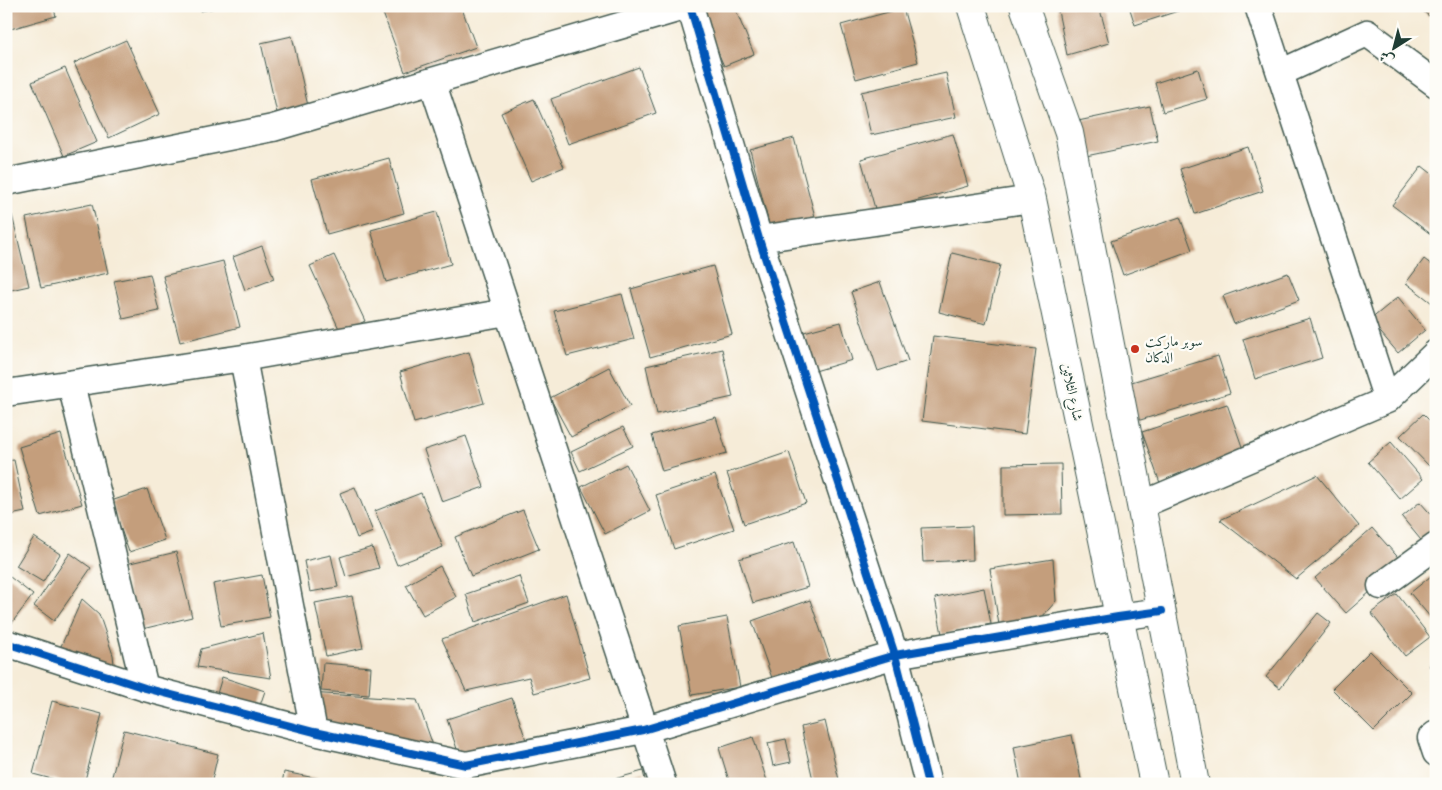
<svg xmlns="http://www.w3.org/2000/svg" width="1442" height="790" viewBox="0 0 1442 790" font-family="'IM FELL French Canon',Amiri,serif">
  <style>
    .building { fill: #c49e7b }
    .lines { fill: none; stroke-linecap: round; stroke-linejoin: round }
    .street-casing { stroke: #3f574d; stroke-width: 29 }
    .secondary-casing { stroke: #3f574d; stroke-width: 30 }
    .street { stroke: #fff; stroke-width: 26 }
    .secondary { stroke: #fff; stroke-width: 28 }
    .cycleway-casing { stroke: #fdfcf7; stroke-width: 11 }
    .cycleway { stroke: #0057b8; stroke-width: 8 }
    .poi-dot { fill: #c8321e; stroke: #fdfcf7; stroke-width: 2 }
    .labels { text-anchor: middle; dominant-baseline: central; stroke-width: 4.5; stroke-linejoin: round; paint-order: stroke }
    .poi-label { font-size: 14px; fill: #1f3d34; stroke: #fdfcf7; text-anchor: start }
    .street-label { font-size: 14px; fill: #1f3d34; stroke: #fdfcf7 }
  </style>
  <rect width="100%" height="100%" fill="#fdfcf7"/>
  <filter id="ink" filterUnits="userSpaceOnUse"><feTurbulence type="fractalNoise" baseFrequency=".02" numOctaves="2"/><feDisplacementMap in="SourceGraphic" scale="10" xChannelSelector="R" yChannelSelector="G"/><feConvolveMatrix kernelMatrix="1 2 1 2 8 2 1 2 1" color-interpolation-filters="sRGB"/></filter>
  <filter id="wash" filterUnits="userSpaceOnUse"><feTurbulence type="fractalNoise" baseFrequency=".0096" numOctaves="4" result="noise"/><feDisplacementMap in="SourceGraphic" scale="20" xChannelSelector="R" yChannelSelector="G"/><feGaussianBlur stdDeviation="1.12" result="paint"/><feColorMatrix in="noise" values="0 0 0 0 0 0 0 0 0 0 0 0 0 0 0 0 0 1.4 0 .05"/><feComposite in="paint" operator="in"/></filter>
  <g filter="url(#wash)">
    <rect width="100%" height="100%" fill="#f6ecd8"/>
    <g id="blocks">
      <path class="building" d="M 6,6 L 53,6 L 56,16 L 7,30 Z
        M 200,6 L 220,6 L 220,7 L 201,11 Z
        M 385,6 L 461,6 L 476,47 L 405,72 L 381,8 Z
        M 705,6 L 734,6 L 754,54 L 724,66 L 699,9 Z
        M 1057,6 L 1099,6 L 1109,43 L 1067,55 Z
        M 1129,6 L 1190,6 L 1190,7 L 1135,25 Z
        M 1417,6 L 1436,6 L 1436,7 L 1429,16 Z
        M 903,8 L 918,62 L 856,79 L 841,25 Z
        M 292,36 L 308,106 L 277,113 L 261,43 Z
        M 126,40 L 160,114 L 109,138 L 74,63 Z
        M 639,67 L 656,113 L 568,144 L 551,99 Z
        M 65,68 L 97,142 L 64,156 L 32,82 Z
        M 1198,69 L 1207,99 L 1163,112 L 1155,83 Z
        M 946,73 L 956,117 L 871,135 L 861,92 Z
        M 534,99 L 564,167 L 531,181 L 501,113 Z
        M 1150,106 L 1158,141 L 1086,156 L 1078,121 Z
        M 953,134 L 968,186 L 876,212 L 861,159 Z
        M 794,138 L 817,224 L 772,236 L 750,150 Z
        M 1248,147 L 1263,191 L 1195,214 L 1180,169 Z
        M 389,158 L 404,213 L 327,234 L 312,179 Z
        M 1422,166 L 1436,177 L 1436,238 L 1392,205 Z
        M 92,204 L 108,273 L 41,288 L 26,218 Z
        M 437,212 L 451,264 L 386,282 L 371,230 Z
        M 12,215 L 29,286 L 6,291 L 6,216 Z
        M 1180,217 L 1192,250 L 1123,275 L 1111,241 Z
        M 262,246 L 274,279 L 245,290 L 233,257 Z
        M 952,253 L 1000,265 L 986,324 L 939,312 Z
        M 334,255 L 365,321 L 341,333 L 310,266 Z
        M 1424,259 L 1436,268 L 1436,306 L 1406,283 Z
        M 223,261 L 240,327 L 180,342 L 163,276 Z
        M 713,266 L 732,334 L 650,357 L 631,289 Z
        M 1288,273 L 1299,300 L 1234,324 L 1223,296 Z
        M 150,274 L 159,311 L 123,319 L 114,281 Z
        M 880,282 L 908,361 L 878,371 L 851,292 Z
        M 622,294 L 634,339 L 567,356 L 554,311 Z
        M 1398,297 L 1425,330 L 1398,353 L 1370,320 Z
        M 1310,318 L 1322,358 L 1255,379 L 1243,339 Z
        M 841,322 L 852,360 L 815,371 L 804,332 Z
        M 933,336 L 1036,349 L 1025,434 L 922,421 Z
        M 722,349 L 733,397 L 657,414 L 646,366 Z
        M 469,352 L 484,403 L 414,423 L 400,372 Z
        M 1218,356 L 1230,393 L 1137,421 L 1125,384 Z
        M 609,367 L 630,406 L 571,437 L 550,398 Z
        M 1227,404 L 1245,455 L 1160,483 L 1142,432 Z
        M 1423,414 L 1436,427 L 1436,463 L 1431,468 L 1400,436 Z
        M 716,417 L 727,453 L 662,471 L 652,435 Z
        M 623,427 L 633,446 L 580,471 L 571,452 Z
        M 61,434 L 82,504 L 40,516 L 19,447 Z
        M 466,436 L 484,487 L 442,502 L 424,450 Z
        M 1391,442 L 1423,479 L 1400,499 L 1368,462 Z
        M 789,452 L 806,503 L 744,524 L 727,473 Z
        M 14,460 L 25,512 L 6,516 L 6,461 Z
        M 626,464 L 650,511 L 605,534 L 581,487 Z
        M 1061,464 L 1062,514 L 1003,515 L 1003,465 Z
        M 715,475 L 734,529 L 674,549 L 656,495 Z
        M 1317,475 L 1359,526 L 1296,579 L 1220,520 Z
        M 355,487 L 373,532 L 357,538 L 340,493 Z
        M 147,489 L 165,540 L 129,552 L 111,501 Z
        M 421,493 L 443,547 L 397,565 L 375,511 Z
        M 1420,502 L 1436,520 L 1436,536 L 1425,545 L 1402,517 Z
        M 523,510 L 539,549 L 471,576 L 455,537 Z
        M 972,526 L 973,560 L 923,562 L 921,528 Z
        M 1372,528 L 1403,563 L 1346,613 L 1315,578 Z
        M 34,537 L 60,554 L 43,582 L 16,566 Z
        M 794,542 L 808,587 L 753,603 L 739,559 Z
        M 372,547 L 379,568 L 346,577 L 340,557 Z
        M 176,552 L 192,617 L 138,630 L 122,565 Z
        M 70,553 L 91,568 L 54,621 L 34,606 Z
        M 331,555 L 338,587 L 310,592 L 304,561 Z
        M 1053,559 L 1056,601 L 1035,625 L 1000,631 L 990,569 Z
        M 440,566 L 456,597 L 423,615 L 406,585 Z
        M 1436,572 L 1436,624 L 1410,593 Z
        M 262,575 L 270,617 L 221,626 L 213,584 Z
        M 519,576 L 529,603 L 475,622 L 466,594 Z
        M 10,577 L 33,595 L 11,624 L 6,620 L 6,582 Z
        M 984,588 L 991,624 L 942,634 L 935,598 Z
        M 566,594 L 590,678 L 534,693 L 529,677 L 466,691 L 442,639 Z
        M 1397,594 L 1430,637 L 1405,656 L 1371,613 Z
        M 352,596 L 363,648 L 326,656 L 315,603 Z
        M 82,599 L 99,614 L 113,655 L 115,673 L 57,655 Z
        M 810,600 L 830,658 L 772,678 L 752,621 Z
        M 1318,613 L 1331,623 L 1280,688 L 1266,677 Z
        M 727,617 L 740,687 L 692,695 L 679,626 Z
        M 263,633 L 271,678 L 197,667 L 201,649 Z
        M 1370,651 L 1412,693 L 1374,731 L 1332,689 Z
        M 1436,658 L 1436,672 L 1429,666 Z
        M 323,663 L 371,667 L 369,695 L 321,691 Z
        M 222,677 L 265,691 L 258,711 L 216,697 Z
        M 310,693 L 417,700 L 435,751 L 321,730 Z
        M 512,698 L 526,740 L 461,761 L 447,719 Z
        M 52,701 L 102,714 L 84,784 L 71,784 L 33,774 Z
        M 825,721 L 840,784 L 814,784 L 801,727 Z
        M 124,730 L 218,754 L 211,784 L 110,784 Z
        M 1072,735 L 1082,784 L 1021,784 L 1014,747 Z
        M 753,737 L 768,784 L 730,784 L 719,748 Z
        M 786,739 L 791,762 L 773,766 L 768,743 Z
        M 643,771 L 646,784 L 612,784 L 611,780 Z
        M 284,772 L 341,783 L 341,784 L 282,784 Z"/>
    </g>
  </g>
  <g filter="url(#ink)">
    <use href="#blocks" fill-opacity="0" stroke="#3f574d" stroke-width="1"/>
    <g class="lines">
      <g class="street-casing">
        <path id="street" d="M 690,6 L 759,239 L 895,655 L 928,784
          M 1258,6 L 1387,400
          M 1280,73 L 1367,33 L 1436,84
          M 432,81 L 663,784
          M 6,182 L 273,128 L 687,6
          M 759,239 L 1032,199
          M 243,358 L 314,732
          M 71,384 L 145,688
          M 6,393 L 243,358 L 507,312
          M 1141,505 L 1387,400 L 1436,353
          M 1381,586 L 1436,546
          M 6,643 L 145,688 L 314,732 L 466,765 L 643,730 L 895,655 L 1118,617 L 1162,611
          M 1436,734 L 1431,738 L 1436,753"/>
      </g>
      <g class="secondary-casing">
        <path id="secondary" d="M 971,6 L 1032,199 L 1154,784
          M 1024,6 L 1069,133 L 1195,784"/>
      </g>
      <use href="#street" class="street"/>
      <use href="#secondary" class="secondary"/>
      <g class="cycleway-casing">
        <path id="cycleway" d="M 690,6 L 759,239 L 895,655 L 928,784
          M 6,643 L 145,688 L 314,732 L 466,765 L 643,730 L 895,655 L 1118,617 L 1162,611"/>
      </g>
      <use href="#cycleway" class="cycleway"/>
    </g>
  </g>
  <circle class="poi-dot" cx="1135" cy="349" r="5"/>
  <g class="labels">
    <g class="poi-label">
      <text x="1145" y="341">سوبر ماركت<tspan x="1145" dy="16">الدكان</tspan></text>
    </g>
    <g class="street-label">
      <text transform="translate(1072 392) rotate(78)">شارع الثلاثين</text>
    </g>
  </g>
  <rect width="1442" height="790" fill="none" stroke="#fdfcf7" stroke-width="25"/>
  <g transform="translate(1394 48) rotate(216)" stroke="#fdfcf7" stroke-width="4" paint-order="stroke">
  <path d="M0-4L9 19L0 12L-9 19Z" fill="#1f3d34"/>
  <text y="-8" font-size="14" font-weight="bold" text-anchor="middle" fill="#1f3d34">ش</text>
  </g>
</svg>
